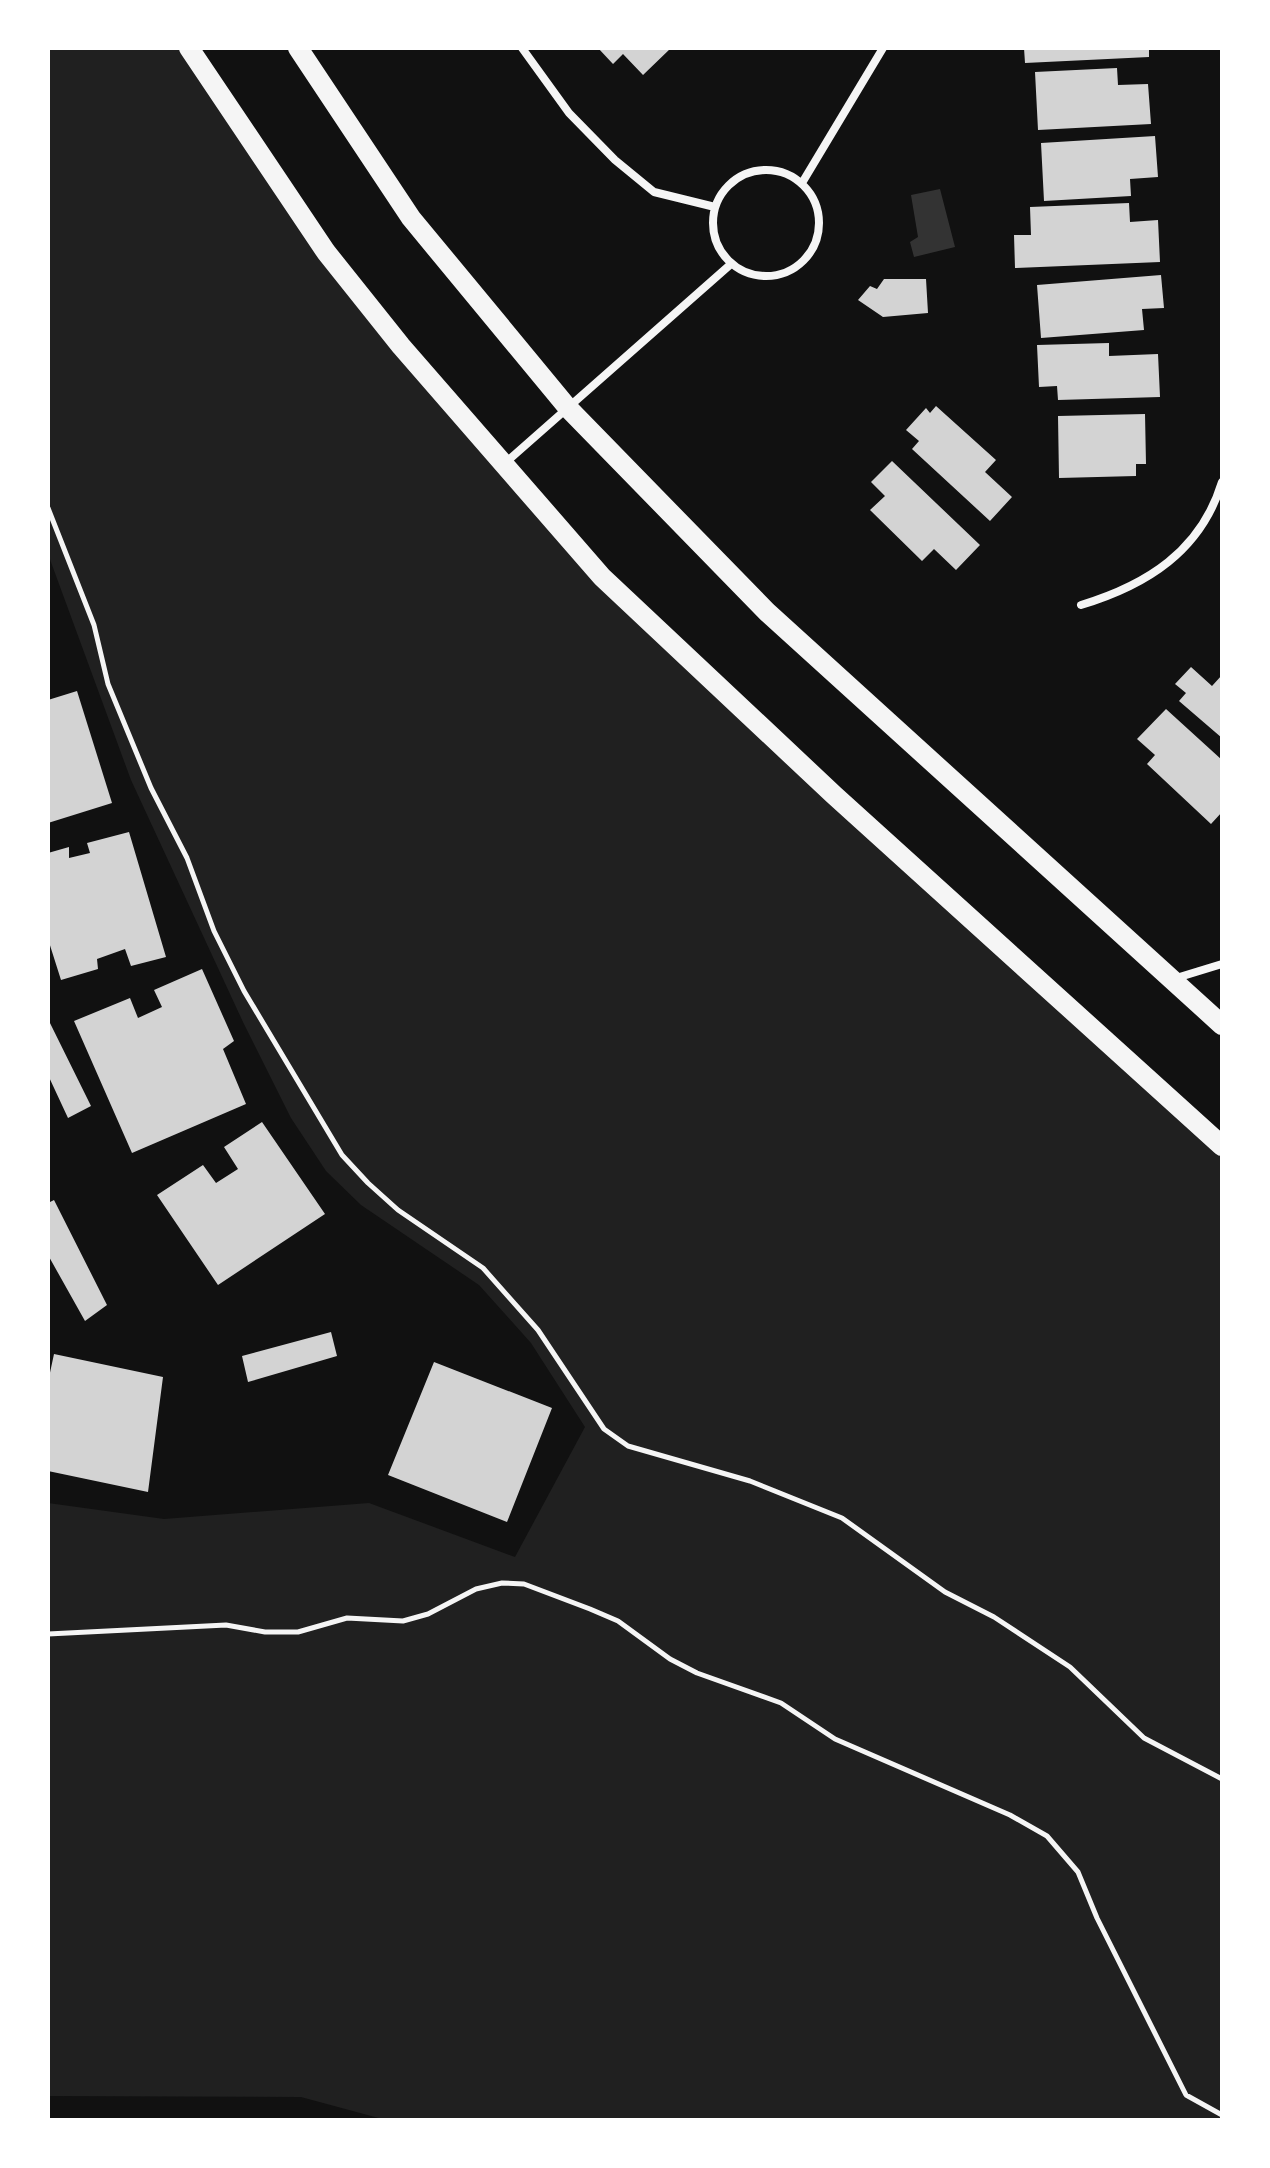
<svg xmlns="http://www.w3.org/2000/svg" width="1270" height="2168" viewBox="0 0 1270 2168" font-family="'Libre Baskerville',serif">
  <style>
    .green { fill: #202020 }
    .water { fill: #333 }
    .building { fill: #d3d3d3 }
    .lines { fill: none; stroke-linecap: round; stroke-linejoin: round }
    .path { stroke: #f5f5f5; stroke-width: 5 }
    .minor { stroke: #f5f5f5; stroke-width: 8 }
    .primary { stroke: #f5f5f5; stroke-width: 20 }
  </style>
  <rect width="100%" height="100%" fill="#111"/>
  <path class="green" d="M 48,48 L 189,48 L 326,252 L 602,577 L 1222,1146 L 1222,2120 L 386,2120 L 301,2097 L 48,2096 L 48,1503 L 164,1519 L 369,1503 L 515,1557 L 585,1427 L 531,1343 L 479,1285 L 361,1205 L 326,1171 L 291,1118 L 243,1022 L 131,780 L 48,554 Z"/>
  <path class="water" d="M 940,189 L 955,247 L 914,257 L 910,242 L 918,237 L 911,195 Z"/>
  <path class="building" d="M 598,48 L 671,48 L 643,75 L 623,54 L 613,64 Z
    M 1024,48 L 1149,48 L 1149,57 L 1025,63 Z
    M 1117,68 L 1118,85 L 1148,84 L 1151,124 L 1038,130 L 1035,72 Z
    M 1155,136 L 1158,177 L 1130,179 L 1131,196 L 1044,201 L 1041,143 Z
    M 1129,203 L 1130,222 L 1158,220 L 1160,262 L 1015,268 L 1014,235 L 1031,235 L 1030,207 Z
    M 1161,275 L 1164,308 L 1142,309 L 1144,330 L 1041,338 L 1037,285 Z
    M 884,279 L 926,279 L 928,313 L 883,317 L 858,300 L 870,286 L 877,289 Z
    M 1109,343 L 1109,356 L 1158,354 L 1160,397 L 1058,400 L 1057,386 L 1039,387 L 1037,345 Z
    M 936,406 L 996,460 L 985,472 L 1012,497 L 990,521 L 912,449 L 919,441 L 906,430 L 926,408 L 930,413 Z
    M 1145,414 L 1146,464 L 1136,464 L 1136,476 L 1059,478 L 1058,416 Z
    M 892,461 L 980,545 L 956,570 L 934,549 L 922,561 L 870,510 L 885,496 L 871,482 Z
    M 1191,667 L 1212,686 L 1222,675 L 1222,738 L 1179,701 L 1186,693 L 1175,684 Z
    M 77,691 L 112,803 L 48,823 L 48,700 Z
    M 1166,709 L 1222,760 L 1222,812 L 1211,824 L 1147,764 L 1155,755 L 1137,739 Z
    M 129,832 L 166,957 L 131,966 L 125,949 L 97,959 L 98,969 L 61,980 L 48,939 L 48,853 L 69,847 L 69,858 L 90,853 L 87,843 Z
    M 202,969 L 234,1041 L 223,1049 L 246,1104 L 132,1153 L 74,1021 L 130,998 L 138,1018 L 162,1007 L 154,990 Z
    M 48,1019 L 91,1106 L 68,1118 L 48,1075 Z
    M 262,1122 L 325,1214 L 218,1285 L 157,1195 L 203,1165 L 216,1183 L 238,1169 L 224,1147 Z
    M 54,1200 L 107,1305 L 85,1321 L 48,1255 L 48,1203 Z
    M 331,1332 L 337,1356 L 248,1382 L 242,1356 Z
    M 54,1354 L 163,1377 L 148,1492 L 48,1471 L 48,1382 Z
    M 434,1362 L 552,1408 L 507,1522 L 388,1475 Z"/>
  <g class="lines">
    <path class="path" d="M 48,508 L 94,625 L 108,684 L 151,788 L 187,858 L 214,931 L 244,991 L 342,1155 L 368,1183 L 398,1210 L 483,1268 L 538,1330 L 604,1429 L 628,1446 L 750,1481 L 842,1518 L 945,1592 L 994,1617 L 1070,1667 L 1144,1738 L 1222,1779
      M 48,1634 L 226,1625 L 265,1632 L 298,1632 L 347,1618 L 403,1621 L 428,1614 L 476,1589 L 502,1583 L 524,1584 L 590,1609 L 618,1621 L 670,1659 L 697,1673 L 781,1703 L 835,1739 L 1010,1815 L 1047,1836 L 1078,1872 L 1097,1918 L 1186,2095 L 1222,2115"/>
    <path class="minor" d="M 522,48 L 569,113 L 615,160 L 654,192 L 715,207
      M713 223a53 53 0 1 1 106 0a53 53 0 1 1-106 0Z
      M 802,183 L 883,48
      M 504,464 L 731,264
      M 1081,605 C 1147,585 1201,551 1222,482
      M 1173,979 L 1222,964"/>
    <path class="primary" d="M 189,48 L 326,252 L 401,346 L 602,577 L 834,795 L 1222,1146
      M 298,48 L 411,218 L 568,408 L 767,612 L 1222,1025"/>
  </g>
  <rect width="1270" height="2168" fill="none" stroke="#ffffff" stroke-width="100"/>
</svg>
